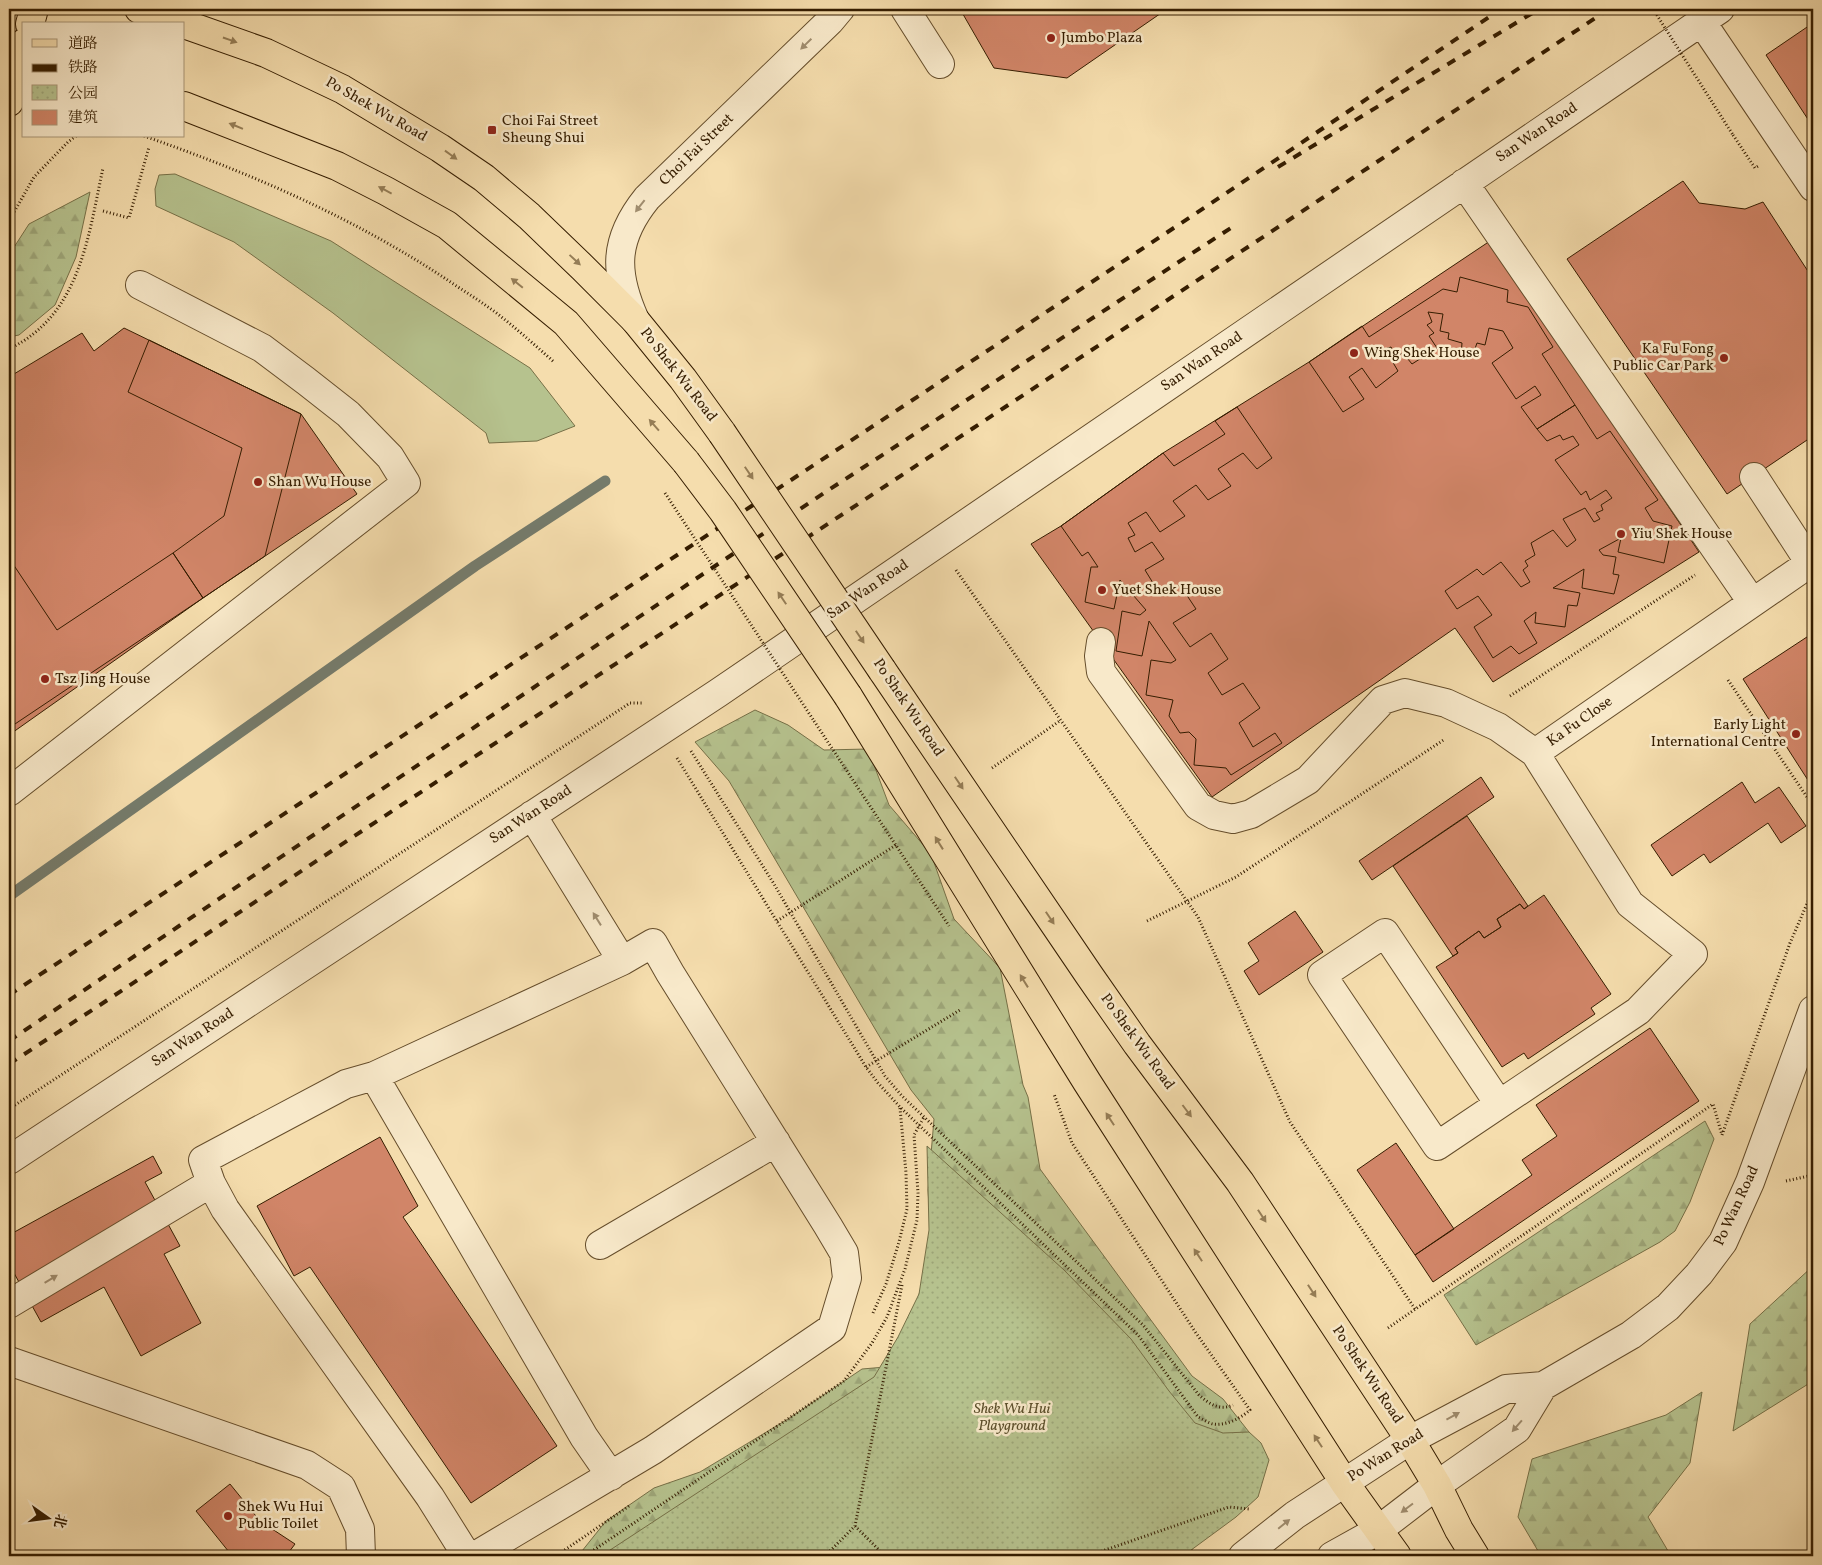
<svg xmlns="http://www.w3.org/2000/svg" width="1822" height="1565" viewBox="0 0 1822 1565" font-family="Vollkorn,'Noto Serif SC',serif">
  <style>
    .grass { fill: #b6c28e; stroke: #767047 }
    .forest { fill: url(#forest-firs); stroke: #767047 }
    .park { fill: url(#park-dots); stroke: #767047 }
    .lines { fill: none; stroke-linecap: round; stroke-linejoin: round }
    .stream { stroke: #757b6b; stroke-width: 11 }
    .building { fill: #d18568; stroke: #351d00 }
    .minor-casing { stroke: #654d2b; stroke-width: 30 }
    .major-casing { stroke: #351d00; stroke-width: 30 }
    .path { stroke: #351d00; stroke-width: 3; stroke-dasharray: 1 2.5; stroke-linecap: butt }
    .minor { stroke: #f8e9ca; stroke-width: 28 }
    .major { stroke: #f5ddad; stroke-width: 28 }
    .rail { stroke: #351d00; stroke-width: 4; stroke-dasharray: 9 9; stroke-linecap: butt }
    .major-bridge-casing { stroke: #351d00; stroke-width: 30; stroke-linecap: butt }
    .path-bridge { stroke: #351d00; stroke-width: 3; stroke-dasharray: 1 2.5; stroke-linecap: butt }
    .major-bridge { stroke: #f5ddad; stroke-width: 28 }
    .oneway { fill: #957d56 }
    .oneway2 { fill: #a08d6f }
    .poi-dot { fill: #8f2418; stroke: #f8e9ca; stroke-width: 2 }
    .labels { text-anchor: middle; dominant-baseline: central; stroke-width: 5; stroke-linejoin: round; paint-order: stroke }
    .poi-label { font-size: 15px; fill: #351d00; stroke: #f8e9ca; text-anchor: start }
    .street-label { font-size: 15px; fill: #351d00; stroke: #f8e9ca }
    .park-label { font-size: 15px; font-style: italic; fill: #5c4f2b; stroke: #f8e9ca }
  </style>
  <defs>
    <pattern id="forest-firs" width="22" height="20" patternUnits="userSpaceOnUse" patternTransform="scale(1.25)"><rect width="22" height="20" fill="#b6c28e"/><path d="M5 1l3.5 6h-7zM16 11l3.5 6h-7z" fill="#9da679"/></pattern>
    <pattern id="park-dots" width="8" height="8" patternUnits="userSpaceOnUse" patternTransform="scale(1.25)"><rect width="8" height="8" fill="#b6c28e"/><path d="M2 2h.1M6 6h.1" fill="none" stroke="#9da679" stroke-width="1.8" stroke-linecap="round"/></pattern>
  </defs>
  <rect width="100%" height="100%" fill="#f5ddad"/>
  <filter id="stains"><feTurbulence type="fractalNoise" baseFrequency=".004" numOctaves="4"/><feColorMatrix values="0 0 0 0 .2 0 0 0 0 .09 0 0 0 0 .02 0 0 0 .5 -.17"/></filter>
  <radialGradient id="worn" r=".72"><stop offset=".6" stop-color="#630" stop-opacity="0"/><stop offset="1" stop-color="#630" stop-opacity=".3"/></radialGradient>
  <path class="grass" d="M 175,174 L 331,241 L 530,368 L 575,426 L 537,441 L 489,443 L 486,433 L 333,313 L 234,242 L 156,206 L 155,189 L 159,175 Z"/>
  <path class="forest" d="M 90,192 L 76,257 L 55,305 L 19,335 L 9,337 L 9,255 L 29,224 Z
    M 755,710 L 788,725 L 824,750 L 868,749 L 889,805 L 931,854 L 954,919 L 1000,968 L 1023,1085 L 1028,1097 L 1040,1169 L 1192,1376 L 1223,1399 L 1249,1432 L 1266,1463 L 1195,1532 L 1191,1556 L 578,1556 L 606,1521 L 654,1488 L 700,1472 L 788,1419 L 862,1369 L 897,1366 L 932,1252 L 928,1190 L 934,1119 L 911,1090 L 729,781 L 695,742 Z
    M 1705,1121 L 1714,1139 L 1690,1202 L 1675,1231 L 1660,1242 L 1476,1345 L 1444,1295 Z
    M 1813,1266 L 1813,1381 L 1733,1431 L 1750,1324 Z
    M 1702,1392 L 1690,1463 L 1648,1517 L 1671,1556 L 1541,1556 L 1518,1517 L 1532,1459 L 1666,1415 Z"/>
  <path class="park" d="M 927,1146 L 1064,1270 L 1131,1339 L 1169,1391 L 1195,1423 L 1223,1433 L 1249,1432 L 1261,1443 L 1269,1460 L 1258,1497 L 1236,1517 L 1183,1556 L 601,1556 L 874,1377 L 898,1337 L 919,1294 L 929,1230 Z"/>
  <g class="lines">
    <path class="stream" d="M 9,896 L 475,566 L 605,481"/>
  </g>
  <path class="building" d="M 960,9 L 1167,9 L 1067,78 L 994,68 Z
    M 1813,23 L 1813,127 L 1766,55 Z
    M 1683,181 L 1699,203 L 1745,209 L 1763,202 L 1813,279 L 1813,436 L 1727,494 L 1567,259 Z
    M 1490,241 L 1699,552 L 1493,682 L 1455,628 L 1212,797 L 1031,544 L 1061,526 L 1163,453 L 1309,362 Z
    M 1460,277 L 1508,290 L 1507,302 L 1528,307 L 1553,347 L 1542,354 L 1575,405 L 1537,429 L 1521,407 L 1541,395 L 1535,386 L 1516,399 L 1492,363 L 1513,348 L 1503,331 L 1489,328 L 1485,345 L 1477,343 L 1472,357 L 1461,355 L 1462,343 L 1448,339 L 1449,333 L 1440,331 L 1443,314 L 1428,312 L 1432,322 L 1427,325 L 1434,333 L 1429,336 L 1437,348 L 1412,364 L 1403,353 L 1396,356 L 1391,347 L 1385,349 L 1398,371 L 1376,388 L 1362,368 L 1349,377 L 1364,399 L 1343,412 L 1309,362 L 1362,326 L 1369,337 L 1443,289 L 1457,292 Z
    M 124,328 L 301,414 L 357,494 L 203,598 L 9,735 L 9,377 L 82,333 L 94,351 Z
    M 149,340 L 301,414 L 265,556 L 203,598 L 173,553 L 224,516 L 242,448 L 128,392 Z
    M 1575,405 L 1597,439 L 1610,431 L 1658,500 L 1645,508 L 1653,521 L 1672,526 L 1664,563 L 1618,552 L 1621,538 L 1599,550 L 1603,555 L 1616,557 L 1613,574 L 1619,575 L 1614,594 L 1582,588 L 1584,569 L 1553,588 L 1580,593 L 1577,606 L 1568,605 L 1565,627 L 1535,623 L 1536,612 L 1524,621 L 1537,643 L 1519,654 L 1511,646 L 1493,658 L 1474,627 L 1492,615 L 1478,596 L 1457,609 L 1445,591 L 1477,569 L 1483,575 L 1501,562 L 1521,587 L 1530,582 L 1523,570 L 1528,566 L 1525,561 L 1535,555 L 1531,543 L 1553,530 L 1567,547 L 1576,540 L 1563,519 L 1585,508 L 1594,522 L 1600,519 L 1596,513 L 1603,510 L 1601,505 L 1612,498 L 1606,490 L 1590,500 L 1586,491 L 1581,495 L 1555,460 L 1579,445 L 1573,436 L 1563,440 L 1560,435 L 1547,441 L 1537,429 Z
    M 1237,407 L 1272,458 L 1257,469 L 1243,453 L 1218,469 L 1231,486 L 1208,500 L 1196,485 L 1173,501 L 1185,516 L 1160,532 L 1146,512 L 1128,523 L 1135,535 L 1128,538 L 1135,552 L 1152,542 L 1164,559 L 1145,570 L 1161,596 L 1180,585 L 1196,609 L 1173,623 L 1190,647 L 1211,633 L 1228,659 L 1208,673 L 1222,695 L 1243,683 L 1260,708 L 1239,723 L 1253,747 L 1275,733 L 1282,743 L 1231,775 L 1226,768 L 1194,765 L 1196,739 L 1189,732 L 1180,733 L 1169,716 L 1173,700 L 1146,695 L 1151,660 L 1171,663 L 1176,660 L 1149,621 L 1142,656 L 1116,651 L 1122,611 L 1140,615 L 1146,610 L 1120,580 L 1114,609 L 1085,602 L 1091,567 L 1098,567 L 1088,552 L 1082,556 L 1061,526 L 1163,453 L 1174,466 L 1225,434 L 1215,421 Z
    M 173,553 L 203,598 L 9,728 L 9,558 L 57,630 Z
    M 1813,633 L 1813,788 L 1743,679 Z
    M 1481,777 L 1494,797 L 1372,880 L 1359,861 Z
    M 1742,782 L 1755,803 L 1779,787 L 1806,826 L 1781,843 L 1768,823 L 1710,863 L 1704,854 L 1672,876 L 1651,845 Z
    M 1467,816 L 1528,906 L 1524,909 L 1520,904 L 1497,919 L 1501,927 L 1484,938 L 1479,931 L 1455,948 L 1458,953 L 1453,956 L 1393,866 Z
    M 1544,895 L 1611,994 L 1591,1008 L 1595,1014 L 1528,1059 L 1524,1053 L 1502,1067 L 1436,967 L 1458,953 L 1455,948 L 1479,931 L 1484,938 L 1501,927 L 1497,919 L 1520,904 L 1524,909 Z
    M 1295,911 L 1323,952 L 1259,995 L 1244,971 L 1259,961 L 1248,943 Z
    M 1650,1028 L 1699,1101 L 1433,1282 L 1415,1255 L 1532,1175 L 1522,1160 L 1557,1136 L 1536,1105 Z
    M 380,1137 L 418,1206 L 403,1217 L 557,1446 L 471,1503 L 310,1267 L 294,1276 L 257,1206 Z
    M 1396,1143 L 1454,1229 L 1415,1255 L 1357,1170 Z
    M 153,1156 L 162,1173 L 145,1182 L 180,1246 L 164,1254 L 201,1323 L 141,1356 L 104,1287 L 41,1322 L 9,1264 L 9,1235 Z
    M 230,1484 L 260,1521 L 295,1544 L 286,1556 L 235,1556 L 229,1552 L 196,1511 Z"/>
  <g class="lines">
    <g class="minor-casing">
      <path id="minor" d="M 905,9 L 940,64
        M 1701,21 L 1813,187
        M 1464,183 L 1752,602
        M 635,320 C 614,273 613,240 647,198 L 830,21 L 840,9
        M 1754,477 L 1810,563
        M 1101,642 L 1099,656 L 1101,672 L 1198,806 L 1214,815 L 1233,819 L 1251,814 L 1308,780 L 1383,700 L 1405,693 L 1446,703 L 1498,727 L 1535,753
        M 9,792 L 406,483 L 390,457 L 348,414 L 306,381 L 262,348 L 140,285
        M 532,815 L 622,961
        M 374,1076 L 584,1437 L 611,1476
        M 1499,1104 L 1385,933 L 1322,975 L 1437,1146 L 1638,1011 L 1693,954 L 1630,904 L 1535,753 L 1813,561
        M 9,1160 L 718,693 L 1720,9
        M 600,1245 L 776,1142
        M 9,1304 L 211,1183
        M 9,1361 L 307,1465 L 341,1487 L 360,1529 L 361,1556
        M 467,1556 L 430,1497 L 225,1209 L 211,1183 L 203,1160 L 346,1084 L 374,1076 L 622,961 L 653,943 L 670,973 L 828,1226 L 844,1253 L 847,1278 L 832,1328 L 653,1450 L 475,1556
        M 1243,1556 L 1295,1515 L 1410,1440 L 1506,1389 L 1543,1386 L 1631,1335 L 1668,1307 L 1699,1274 L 1723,1242 L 1750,1182 L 1813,1010
        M 1332,1556 L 1377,1531 L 1437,1485 L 1517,1429 L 1543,1386"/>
    </g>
    <g class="major-casing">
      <path id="major" d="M 139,9 L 182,24
        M 30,24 L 34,9
        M 184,24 L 266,53 L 342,89 L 440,148 L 484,178 L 529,216 L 583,268 L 635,320 L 683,379 L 722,433
        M 9,102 L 24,43
        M 184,106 L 337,166 L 386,191 L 447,225 L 566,323 L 686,462
        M 882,670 L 1089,975 L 1137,1044 L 1240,1182 L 1410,1440 L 1437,1485 L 1459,1530 L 1475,1556
        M 848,696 L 1087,1082 L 1344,1482 L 1397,1556"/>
    </g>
    <path class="path" d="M 1733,135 L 1755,168 L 1760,165
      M 144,136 C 253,174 359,220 455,285 C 470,295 485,304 499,315 C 518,330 536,346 554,362
      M 103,211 L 129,218 L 149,147
      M 9,221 L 34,177 L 68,142 L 76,136
      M 9,349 C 80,315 88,238 103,168
      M 956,570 L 1198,917 L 1290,1122 L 1415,1309
      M 1728,680 L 1813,806
      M 1510,696 L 1695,575
      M 814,721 L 949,926
      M 691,751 L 774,884 L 885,1076 L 902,1096 L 1143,1325 L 1199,1395 C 1209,1404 1220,1411 1233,1405
      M 677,758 L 866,1067 L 878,1083 L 900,1107 L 1138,1335 L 1198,1417 C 1203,1419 1208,1423 1213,1424 C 1226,1426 1241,1418 1250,1410 L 1196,1333 L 1072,1143 L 1054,1094
      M 992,768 L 1061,720
      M 777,921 L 896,845
      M 1147,921 L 1236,877 L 1445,739
      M 866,1067 L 960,1010
      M 9,1109 L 630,703 L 642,703
      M 1722,1135 L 1790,943 L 1813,890
      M 1786,1181 L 1813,1175
      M 873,1313 L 886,1284 L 899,1242 L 907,1209 L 906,1173 L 900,1108
      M 1388,1328 L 1713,1104 L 1722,1135
      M 855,1526 L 885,1556
      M 556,1556 L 629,1506
      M 585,1556 L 844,1381 L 872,1343 L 887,1317 L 905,1269 L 917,1220 L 918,1193 L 914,1135 L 924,1117
      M 825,1556 L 855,1526 L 902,1285
      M 1088,1556 L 1229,1507 L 1249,1509"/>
    <use href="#minor" class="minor"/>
    <use href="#major" class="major"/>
    <path class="rail" d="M 1278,167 L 1539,9
      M 9,995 L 1195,214 L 1501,9
      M 9,1041 L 309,838 L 824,493 L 1237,224
      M 9,1064 L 100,1005 L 321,858 L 1609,9"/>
    <g class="major-bridge-casing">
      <path id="major-bridge" d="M 722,433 L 882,670
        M 686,462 L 723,511 L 848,696"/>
    </g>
    <path class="path-bridge" d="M 1653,9 L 1733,135
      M 665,493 L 814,721"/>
    <use href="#major-bridge" class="major-bridge"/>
  </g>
  <defs><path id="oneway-solid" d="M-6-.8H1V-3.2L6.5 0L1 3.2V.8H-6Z" transform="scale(1.25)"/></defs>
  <g class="oneway">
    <use href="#oneway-solid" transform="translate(230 40) rotate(19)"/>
    <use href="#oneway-solid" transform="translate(236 126) rotate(-158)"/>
    <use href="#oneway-solid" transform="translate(451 155) rotate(36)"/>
    <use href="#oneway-solid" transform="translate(385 190) rotate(-152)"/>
    <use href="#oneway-solid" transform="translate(575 260) rotate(43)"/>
    <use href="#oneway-solid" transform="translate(517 283) rotate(-141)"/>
    <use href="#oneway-solid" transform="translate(654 425) rotate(-131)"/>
    <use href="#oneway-solid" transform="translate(749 473) rotate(56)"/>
    <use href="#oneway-solid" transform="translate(782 598) rotate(-124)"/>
    <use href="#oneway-solid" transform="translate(860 637) rotate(56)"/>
    <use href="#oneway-solid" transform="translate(959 783) rotate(56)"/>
    <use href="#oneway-solid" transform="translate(939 843) rotate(-122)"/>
    <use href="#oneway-solid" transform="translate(1050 918) rotate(56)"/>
    <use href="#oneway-solid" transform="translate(1024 981) rotate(-122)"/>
    <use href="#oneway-solid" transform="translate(1187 1111) rotate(53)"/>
    <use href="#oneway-solid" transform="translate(1110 1119) rotate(-123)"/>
    <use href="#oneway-solid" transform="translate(1262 1216) rotate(57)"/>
    <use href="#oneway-solid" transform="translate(1198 1255) rotate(-123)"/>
    <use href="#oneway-solid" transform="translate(1312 1291) rotate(57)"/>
    <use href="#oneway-solid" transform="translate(1318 1441) rotate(-123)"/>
  </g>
  <g class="oneway2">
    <use href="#oneway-solid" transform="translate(806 44) rotate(136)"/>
    <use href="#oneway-solid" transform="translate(640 206) rotate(128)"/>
    <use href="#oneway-solid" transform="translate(597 919) rotate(-122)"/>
    <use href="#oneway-solid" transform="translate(51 1279) rotate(-31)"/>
    <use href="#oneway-solid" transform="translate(1453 1416) rotate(-29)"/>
    <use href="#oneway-solid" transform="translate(1517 1426) rotate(131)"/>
    <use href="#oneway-solid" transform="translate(1407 1508) rotate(143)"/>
    <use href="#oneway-solid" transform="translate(1284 1524) rotate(-39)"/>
  </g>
  <g class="poi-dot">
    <circle cx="1051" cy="38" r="5"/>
    <rect x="487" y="125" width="10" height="10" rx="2.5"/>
    <circle cx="1354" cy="353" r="5"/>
    <circle cx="1724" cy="358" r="5"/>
    <circle cx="258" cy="482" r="5"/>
    <circle cx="1621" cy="534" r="5"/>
    <circle cx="1102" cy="590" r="5"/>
    <circle cx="45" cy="679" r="5"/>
    <circle cx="1796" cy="734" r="5"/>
    <circle cx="228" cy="1516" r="5"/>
  </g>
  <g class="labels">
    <g class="poi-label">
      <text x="1061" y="38">Jumbo Plaza</text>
      <text x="502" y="121">Choi Fai Street<tspan x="502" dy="17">Sheung Shui</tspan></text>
      <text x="1714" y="349" text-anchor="end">Ka Fu Fong<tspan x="1714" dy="17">Public Car Park</tspan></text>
      <text x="1364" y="353">Wing Shek House</text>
      <text x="268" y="482">Shan Wu House</text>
      <text x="1631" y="534">Yiu Shek House</text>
      <text x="1112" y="590">Yuet Shek House</text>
      <text x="55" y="679">Tsz Jing House</text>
      <text x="1786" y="725" text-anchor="end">Early Light<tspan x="1786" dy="17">International Centre</tspan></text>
      <text x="238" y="1507">Shek Wu Hui<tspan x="238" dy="17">Public Toilet</tspan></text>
    </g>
    <g class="street-label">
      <text transform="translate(376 110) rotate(30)">Po Shek Wu Road</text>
      <text transform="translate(1537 133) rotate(-34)">San Wan Road</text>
      <text transform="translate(697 150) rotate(-44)">Choi Fai Street</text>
      <text transform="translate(1202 362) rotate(-34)">San Wan Road</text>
      <text transform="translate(678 375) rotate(52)">Po Shek Wu Road</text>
      <text transform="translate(868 590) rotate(-34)">San Wan Road</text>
      <text transform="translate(908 708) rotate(56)">Po Shek Wu Road</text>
      <text transform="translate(1580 722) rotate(-35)">Ka Fu Close</text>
      <text transform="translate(531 815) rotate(-33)">San Wan Road</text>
      <text transform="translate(193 1038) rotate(-33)">San Wan Road</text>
      <text transform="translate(1137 1042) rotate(54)">Po Shek Wu Road</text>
      <text transform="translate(1737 1206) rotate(-65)">Po Wan Road</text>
      <text transform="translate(1367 1375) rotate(56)">Po Shek Wu Road</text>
      <text transform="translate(1386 1456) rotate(-32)">Po Wan Road</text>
    </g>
    <g class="park-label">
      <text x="1012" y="1409">Shek Wu Hui<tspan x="1012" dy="17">Playground</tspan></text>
    </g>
  </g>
  <rect width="1822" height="1565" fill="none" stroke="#f5ddad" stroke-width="30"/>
  <rect x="10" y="10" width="1802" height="1545" fill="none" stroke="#351d00" stroke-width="2.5"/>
  <rect x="15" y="15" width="1792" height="1535" fill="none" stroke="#351d00"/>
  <rect x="22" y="22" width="162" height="115" fill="#f8e9ca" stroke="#aa9779"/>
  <rect x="32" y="39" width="25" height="8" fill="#f5ddad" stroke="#aa9779"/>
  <text x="68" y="48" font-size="15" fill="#351d00">道路</text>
  <rect x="32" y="64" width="25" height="8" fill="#351d00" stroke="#aa9779"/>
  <text x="68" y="72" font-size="15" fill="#351d00">铁路</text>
  <rect x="32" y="85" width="25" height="15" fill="url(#park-dots)" stroke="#aa9779"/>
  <text x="68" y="98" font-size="15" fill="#351d00">公园</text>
  <rect x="32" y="110" width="25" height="15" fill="#d18568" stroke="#aa9779"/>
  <text x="68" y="122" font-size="15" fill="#351d00">建筑</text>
  <g transform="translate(48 1518) rotate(104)" stroke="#f8e9ca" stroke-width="4" paint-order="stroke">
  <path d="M0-4L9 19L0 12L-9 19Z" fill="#351d00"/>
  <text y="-8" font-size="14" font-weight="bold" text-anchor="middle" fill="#351d00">北</text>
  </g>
  <rect width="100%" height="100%" filter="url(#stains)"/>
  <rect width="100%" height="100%" fill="url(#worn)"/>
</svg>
